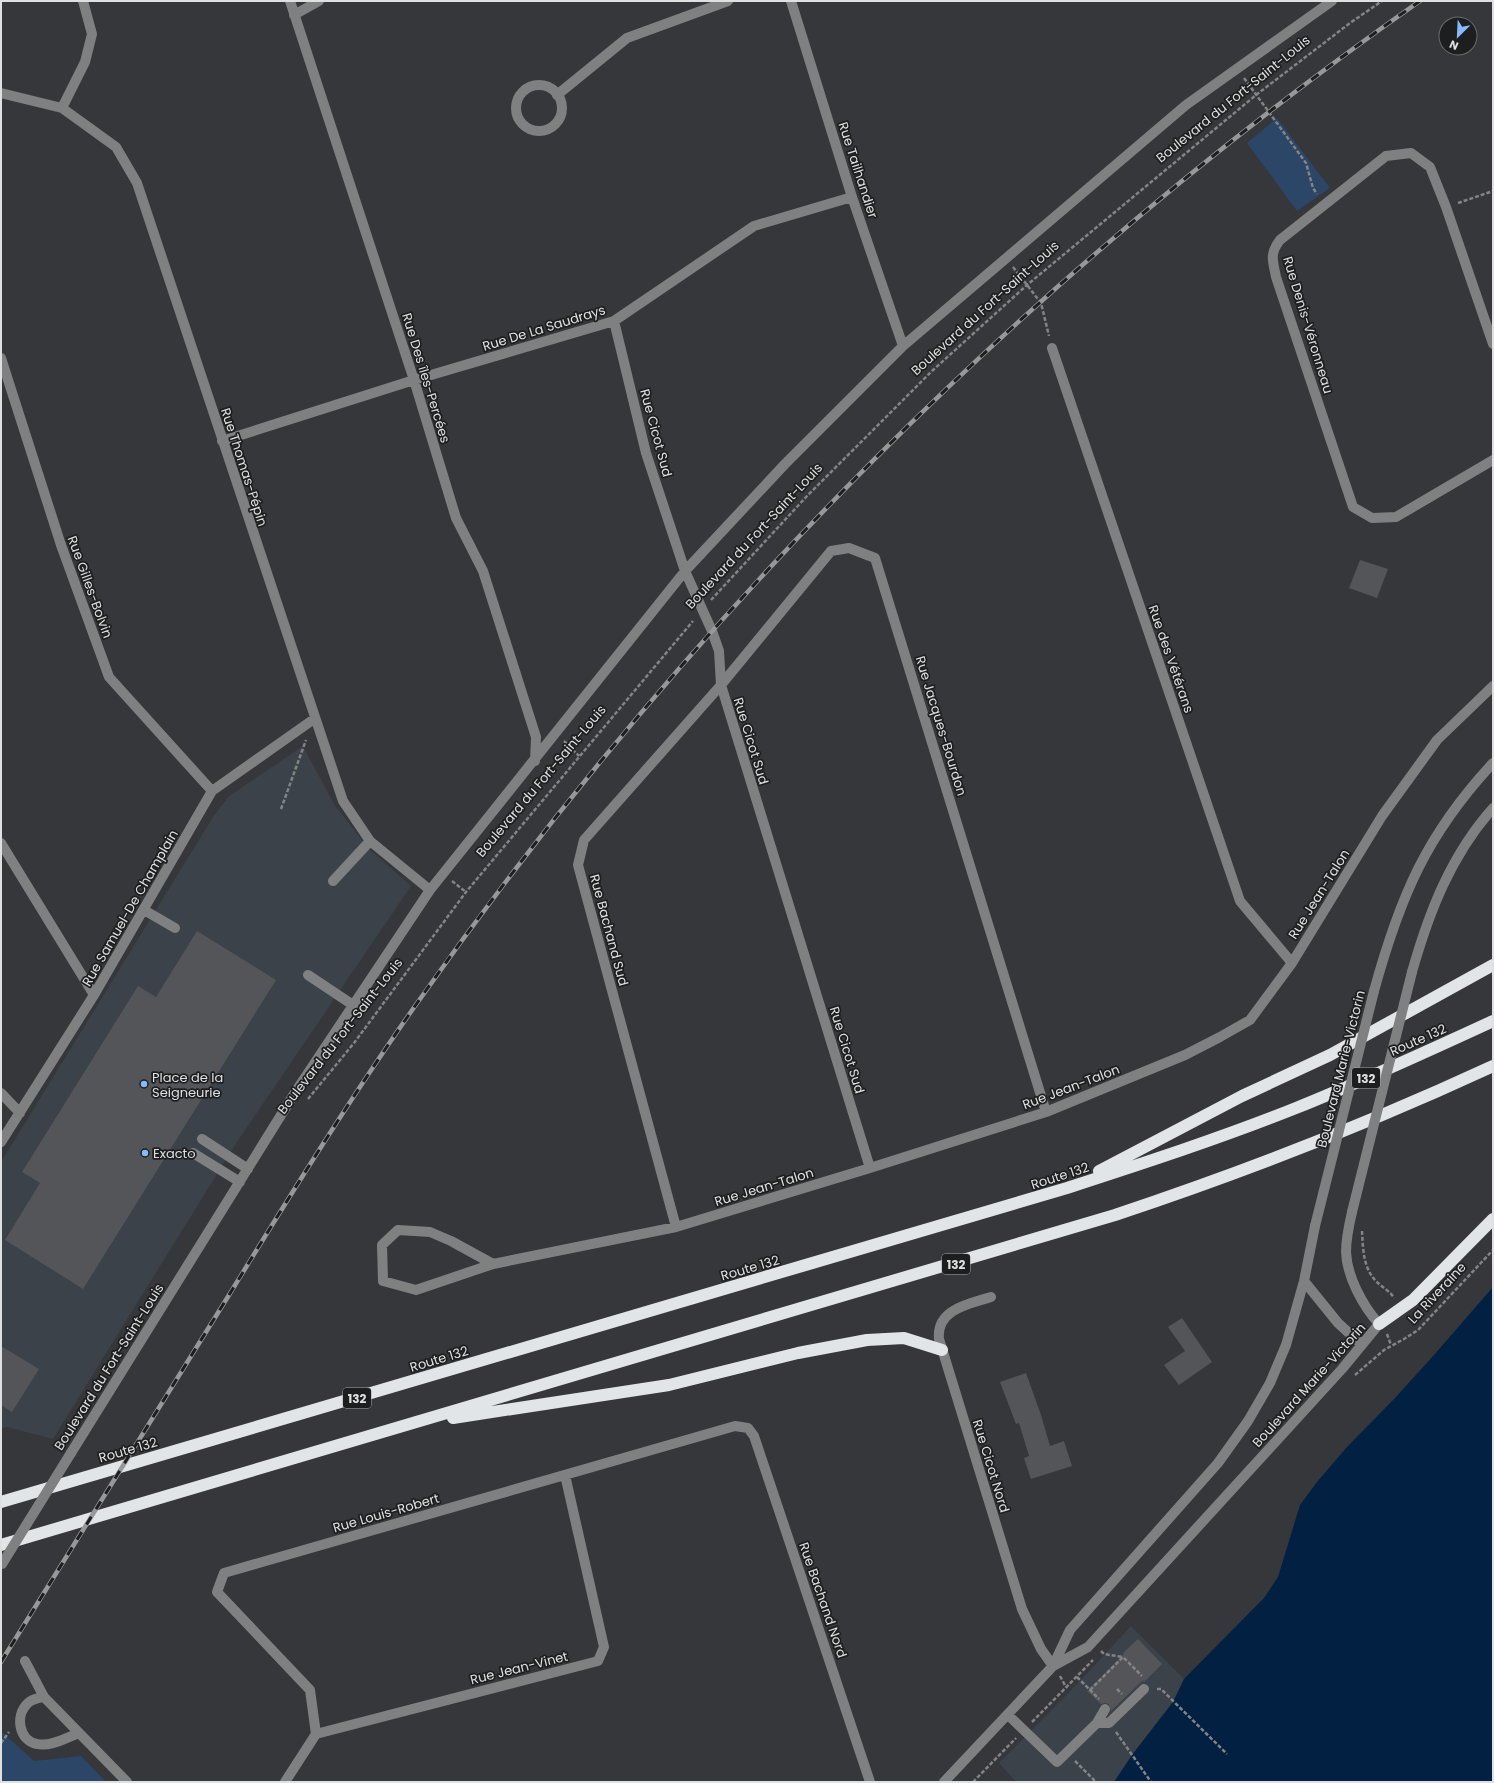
<svg xmlns="http://www.w3.org/2000/svg" width="1494" height="1783" viewBox="0 0 1494 1783" font-family="Poppins,sans-serif">
  <style>
    .built { fill: #3c4249 }
    .green { fill: #2b4666 }
    .water { fill: #012042 }
    .building { fill: #535558 }
    .lines { fill: none; stroke-linecap: round; stroke-linejoin: round }
    .path { stroke: #828486; stroke-width: 2.5; stroke-dasharray: 4 2; stroke-linecap: butt }
    .minor { stroke: #7f8081; stroke-width: 10 }
    .highway { stroke: #e2e5e8; stroke-width: 12 }
    .rail-casing { stroke: #969899; stroke-width: 4.5 }
    .rail { stroke: #1d1e20; stroke-width: 3; stroke-dasharray: 9; stroke-linecap: butt }
    .minor-bridge { stroke: #7f8081; stroke-width: 10 }
    .poi-dot { fill: #86bbfb; stroke: #1d1e20; stroke-width: 1.5 }
    .labels { text-anchor: middle; dominant-baseline: central; stroke-width: 3.5; stroke-linejoin: round; paint-order: stroke }
    .shield { fill: #1d1e20; stroke: #a4a6a7; stroke-width: 1 }
    .shield-label { font-size: 12px; font-weight: bold; fill: #dee0e1 }
    .street-label { font-size: 13px; fill: #dee0e1; stroke: #1d1e20 }
    .poi-label { font-size: 13px; fill: #dee0e1; stroke: #1d1e20; text-anchor: start }
  </style>
  <rect width="100%" height="100%" fill="#35373a"/>
  <path class="built" d="M 303,746 L 334,804 L 368,848 L 411,886 L 235,1145 L 53,1439 L 7,1427 L 1,1429 L 1,1162 L 213,817 L 229,796 Z
    M 1131,1626 L 1184,1679 L 1173,1702 L 1132,1755 L 1114,1782 L 1016,1782 L 999,1763 L 1077,1684 Z"/>
  <path class="green" d="M 1277,118 L 1330,188 L 1297,211 L 1247,143 Z
    M 1,1731 L 34,1761 L 81,1756 L 106,1782 L 1,1782 Z"/>
  <path class="water" d="M 1493,1287 L 1493,1782 L 1114,1782 L 1132,1755 L 1173,1702 L 1184,1679 L 1264,1598 L 1278,1577 L 1300,1505 L 1317,1482 L 1347,1447 L 1395,1398 L 1434,1355 Z"/>
  <path class="building" d="M 1360,560 L 1388,569 L 1377,598 L 1349,588 Z
    M 197,931 L 276,980 L 83,1289 L 5,1240 L 40,1183 L 22,1172 L 138,986 L 156,997 Z
    M 1182,1318 L 1212,1362 L 1179,1385 L 1164,1365 L 1185,1351 L 1168,1327 Z
    M 1,1346 L 39,1369 L 12,1412 L 1,1405 Z
    M 1026,1373 L 1041,1415 L 1050,1446 L 1064,1441 L 1072,1466 L 1031,1479 L 1024,1458 L 1029,1456 L 1019,1423 L 1016,1424 L 1000,1382 Z
    M 1138,1639 L 1162,1664 L 1144,1682 L 1143,1680 L 1111,1711 L 1109,1704 L 1105,1703 L 1101,1704 L 1087,1691 L 1124,1654 L 1123,1653 Z"/>
  <g class="lines">
    <path class="path" d="M 1244,78 L 1306,163 L 1313,188 L 1317,194
      M 1458,203 L 1493,191
      M 1013,267 L 1041,303 L 1049,336
      M 711,600 L 807,496 L 932,371 L 1027,285 L 1256,95 L 1350,23 L 1382,1
      M 564,741 L 579,756
      M 281,809 L 306,740
      M 452,881 L 466,892
      M 308,1099 L 354,1043 L 466,892 L 693,621
      M 1362,1231 C 1363,1249 1363,1270 1378,1283 C 1383,1288 1391,1292 1394,1298
      M 1387,1334 L 1391,1345
      M 1355,1375 L 1384,1350 L 1404,1339 L 1418,1330 L 1493,1250
      M 1101,1651 L 1104,1654 L 1123,1657
      M 1060,1676 L 1066,1687
      M 1077,1677 L 1099,1699
      M 1117,1689 L 1122,1694
      M 1157,1689 L 1161,1689 L 1227,1754
      M 1090,1690 L 1123,1657 L 1142,1676
      M 1032,1722 L 1093,1660
      M 1116,1732 L 1151,1782
      M 1,1743 L 9,1732
      M 1075,1761 L 1096,1782
      M 973,1782 L 1016,1738"/>
    <path class="minor" d="M 290,1 L 414,380 L 456,518 L 483,571 L 536,737 L 535,761
      M 791,1 L 852,197 L 903,346
      M 294,15 L 319,1
      M516 108a23 23 0 1 1 46 0a23 23 0 1 1-46 0Z
      M 1,93 L 62,108 L 116,147 L 137,183 L 343,801 L 370,841 L 430,890
      M 557,95 L 627,38 L 728,1
      M 62,108 L 85,62 L 92,34 L 83,1
      M 614,321 L 646,453 L 685,571 L 712,631 L 719,651 L 721,685 L 870,1168
      M 1493,344 L 1446,207 L 1430,167 L 1411,153 L 1386,156 L 1280,240 C 1269,254 1273,261 1276,277 L 1353,507 L 1372,518 L 1396,517 L 1493,460
      M 1052,348 L 1240,901 L 1292,963
      M 1,358 L 61,545 L 109,677 L 212,791
      M 222,441 L 414,380 L 614,321 L 754,226 L 852,197
      M 1,843 L 94,995
      M 333,881 L 370,841
      M 144,910 L 175,928
      M 1412,972 C 1429,912 1451,855 1493,808
      M 308,975 L 353,1005
      M 1374,991 C 1400,897 1426,835 1493,763
      M 1,1093 L 20,1113
      M 202,1139 L 248,1169
      M 1,1142 L 94,995 L 212,791 L 314,719
      M 193,1153 L 240,1182
      M 676,1227 L 578,865 L 584,840 L 721,685 L 831,551 L 849,548 L 875,558 L 1046,1112
      M 493,1264 L 451,1241 L 430,1232 L 398,1230 L 382,1245 L 383,1281 L 416,1290 L 493,1264 L 676,1227 L 870,1168 L 1046,1112 L 1185,1055 L 1220,1037 L 1250,1020 L 1292,963 L 1382,816 L 1437,740 L 1493,686
      M 1304,1281 L 1338,1323 L 1362,1345
      M 991,1297 C 969,1304 936,1309 939,1339 L 1022,1609 L 1041,1649 L 1053,1666
      M 71,1453 L 296,1091 L 430,890 L 685,571 L 785,464 L 903,346 L 1186,105 L 1332,1
      M 25,1661 L 44,1697 L 127,1782
      M 1053,1666 L 1088,1647 L 1342,1369 L 1379,1324 C 1363,1306 1347,1277 1346,1252 C 1346,1238 1349,1225 1352,1212
      M 44,1697 C 38,1698 31,1699 27,1704 C 15,1716 19,1741 37,1744 C 50,1747 66,1738 79,1733
      M 1008,1715 L 1057,1762 L 1097,1723 L 1105,1709
      M 1097,1723 L 1109,1723 L 1144,1689
      M 316,1734 L 310,1690 L 217,1592 L 224,1573 L 735,1426 L 748,1428 L 754,1436 L 870,1782
      M 285,1782 L 316,1734 L 598,1661 L 604,1647 L 565,1475
      M 944,1782 L 1053,1666 L 1070,1630 L 1218,1463 L 1248,1421 L 1270,1383 L 1286,1345 L 1304,1281 L 1315,1226"/>
    <path class="highway" d="M 1099,1171 L 1242,1096 L 1330,1055 L 1493,965
      M 1379,1324 L 1413,1300 L 1493,1219
      M 453,1418 L 669,1385 L 798,1353 L 867,1340 L 904,1338 L 942,1350
      M 1,1502 L 1067,1188 C 1144,1163 1221,1138 1296,1108 C 1363,1081 1428,1051 1493,1021
      M 1,1545 L 1115,1215 C 1244,1172 1370,1123 1493,1066"/>
    <g class="rail-casing">
      <path id="rail" d="M 1,1662 C 77,1540 153,1417 229,1295 C 289,1197 349,1100 415,1006 C 688,617 1031,273 1420,1"/>
    </g>
    <use href="#rail" class="rail"/>
    <path class="minor-bridge" d="M 1352,1212 L 1412,972
      M 1315,1226 L 1374,991
      M 2,1564 L 71,1453"/>
  </g>
  <g class="poi-dot">
    <circle cx="144" cy="1084" r="4"/>
    <circle cx="145" cy="1153" r="4"/>
  </g>
  <g class="labels">
    <g class="shield">
      <rect x="1352" y="1068" width="28" height="20" rx="3"/>
      <rect x="942" y="1254" width="28" height="20" rx="3"/>
      <rect x="343" y="1388" width="28" height="20" rx="3"/>
    </g>
    <g class="shield-label">
      <text x="1366" y="1078">132</text>
      <text x="956" y="1264">132</text>
      <text x="357" y="1398">132</text>
    </g>
    <g class="street-label">
      <text transform="translate(1233 99) rotate(-39)">Boulevard du Fort-Saint-Louis</text>
      <text transform="translate(858 170) rotate(72)">Rue Tailhandier</text>
      <text transform="translate(985 308) rotate(-42)">Boulevard du Fort-Saint-Louis</text>
      <text transform="translate(1308 325) rotate(73)">Rue Denis-Véronneau</text>
      <text transform="translate(544 328) rotate(-17)">Rue De La Saudrays</text>
      <text transform="translate(426 378) rotate(73)">Rue Des îles-Percées</text>
      <text transform="translate(656 433) rotate(75)">Rue Cicot Sud</text>
      <text transform="translate(244 467) rotate(72)">Rue Thomas-Pépin</text>
      <text transform="translate(754 536) rotate(-47)">Boulevard du Fort-Saint-Louis</text>
      <text transform="translate(90 587) rotate(70)">Rue Gilles-Bolvin</text>
      <text transform="translate(1171 659) rotate(71)">Rue des Vétérans</text>
      <text transform="translate(941 726) rotate(73)">Rue Jacques-Bourdon</text>
      <text transform="translate(751 741) rotate(73)">Rue Cicot Sud</text>
      <text transform="translate(541 781) rotate(-50)">Boulevard du Fort-Saint-Louis</text>
      <text transform="translate(1319 894) rotate(-58)">Rue Jean-Talon</text>
      <text transform="translate(130 908) rotate(-60)">Rue Samuel-De Champlain</text>
      <text transform="translate(609 930) rotate(75)">Rue Bachand Sud</text>
      <text transform="translate(340 1036) rotate(-52)">Boulevard du Fort-Saint-Louis</text>
      <text transform="translate(1418 1040) rotate(-24)">Route 132</text>
      <text transform="translate(847 1050) rotate(73)">Rue Cicot Sud</text>
      <text transform="translate(1341 1069) rotate(-76)">Boulevard Marie-Victorin</text>
      <text transform="translate(1071 1087) rotate(-21)">Rue Jean-Talon</text>
      <text transform="translate(1060 1176) rotate(-18)">Route 132</text>
      <text transform="translate(764 1187) rotate(-17)">Rue Jean-Talon</text>
      <text transform="translate(750 1268) rotate(-16)">Route 132</text>
      <text transform="translate(1437 1293) rotate(-47)">La Riveraine</text>
      <text transform="translate(439 1359) rotate(-17)">Route 132</text>
      <text transform="translate(109 1367) rotate(-58)">Boulevard du Fort-Saint-Louis</text>
      <text transform="translate(1309 1385) rotate(-48)">Boulevard Marie-Victorin</text>
      <text transform="translate(128 1450) rotate(-16)">Route 132</text>
      <text transform="translate(991 1466) rotate(73)">Rue Cicot Nord</text>
      <text transform="translate(386 1513) rotate(-16)">Rue Louis-Robert</text>
      <text transform="translate(823 1600) rotate(71)">Rue Bachand Nord</text>
      <text transform="translate(519 1668) rotate(-14)">Rue Jean-Vinet</text>
    </g>
    <g class="poi-label">
      <text x="152" y="1077">Place de la<tspan x="152" dy="15">Seigneurie</tspan></text>
      <text x="153" y="1153">Exacto</text>
    </g>
  </g>
  <rect width="1494" height="1783" fill="none" stroke="#dee0e1" stroke-width="4"/>
  <g transform="translate(1458 36) rotate(204)"><circle r="19" fill="#1d1e20" stroke="#6a6c6d"/>
  <path d="M0-3L7 15L0 10L-7 15Z" fill="#86bbfb"/>
  <text y="-6" font-size="11" font-weight="bold" text-anchor="middle" fill="#dee0e1">N</text>
  </g>
</svg>
